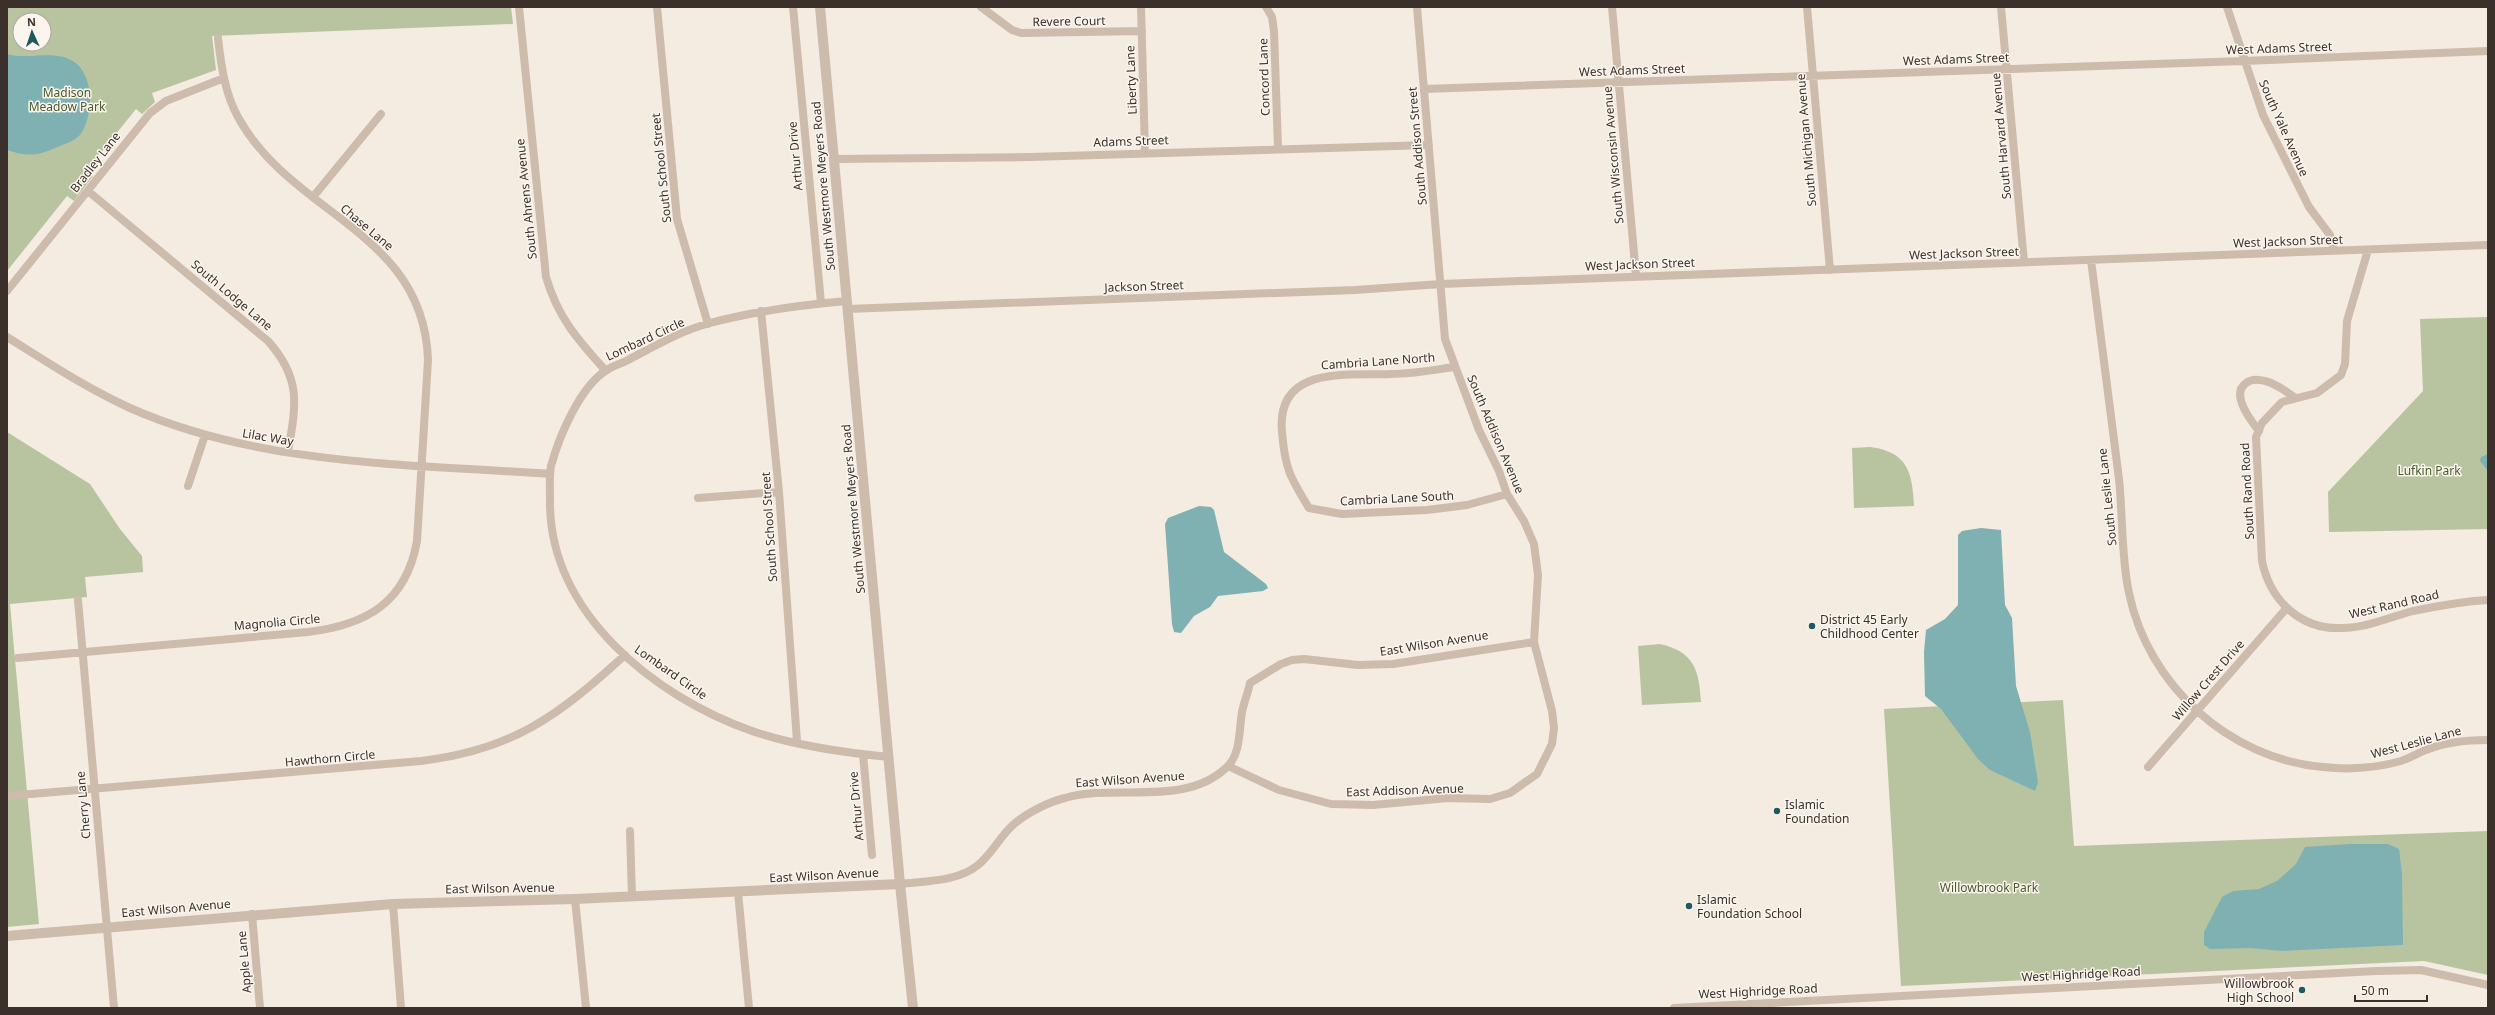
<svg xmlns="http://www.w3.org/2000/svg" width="2495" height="1015" viewBox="0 0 2495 1015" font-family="'Noto Sans',sans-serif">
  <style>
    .green { fill: #b8c4a0; fill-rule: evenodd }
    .water { fill: #7fb0b2 }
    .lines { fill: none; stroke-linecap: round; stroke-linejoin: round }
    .minor { stroke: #cdbbac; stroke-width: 8 }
    .tertiary { stroke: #cdbbac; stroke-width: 10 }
    .poi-dot { fill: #1f5a5e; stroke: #fbf5ee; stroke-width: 1.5 }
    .labels { text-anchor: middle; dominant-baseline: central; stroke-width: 3; stroke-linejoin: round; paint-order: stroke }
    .street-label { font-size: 12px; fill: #3b302b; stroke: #fbf5ee }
    .park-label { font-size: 12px; fill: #4a5a2e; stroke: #fbf5ee }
    .poi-label { font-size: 12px; fill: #3b302b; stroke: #fbf5ee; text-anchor: start }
  </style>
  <rect width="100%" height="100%" fill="#f4ebe1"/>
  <path class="green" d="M 7,7 L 511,7 L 513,24 L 212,36 L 216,70 L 152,93 L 155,102 L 142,114 L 136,109 L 86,171 L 93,176 L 74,201 L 67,196 L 7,271 ZM 20,20 L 44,20 L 44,44 L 20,44 Z
    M 2488,317 L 2488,529 L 2329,532 L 2328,492 L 2423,391 L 2420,319 Z
    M 7,432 L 90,484 L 120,529 L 142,556 L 143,572 L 85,577 L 87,597 L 10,604 L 39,924 L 7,927 Z
    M 1870,447 C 1908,452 1912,472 1914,506 L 1854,508 L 1852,448 Z
    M 1660,644 C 1694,652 1699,669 1701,702 L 1642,705 L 1638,646 Z
    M 2063,700 L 2074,846 L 2488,831 L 2488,975 L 2424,961 L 1901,986 L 1884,709 Z"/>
  <path class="water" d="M 7,54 C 27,60 52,50 71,60 C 94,72 94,111 82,132 C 78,139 70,142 62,145 C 40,155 31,158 7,150 Z
    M 2488,454 L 2488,471 L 2480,461 L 2481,457 Z
    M 1199,506 L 1211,507 L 1214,510 L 1224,552 L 1266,584 L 1268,588 L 1263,591 L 1218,596 L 1210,607 L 1194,616 L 1181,633 L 1174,632 L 1172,624 L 1165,524 L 1168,518 Z
    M 1981,528 L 2001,530 L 2005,605 L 2012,618 L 2016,686 L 2030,732 L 2038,782 L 2035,791 L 1990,770 L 1978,759 L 1941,709 L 1925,696 L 1924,652 L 1926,630 L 1945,619 L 1958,605 L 1958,535 L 1962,531 Z
    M 2350,844 L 2388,844 L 2399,849 L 2402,874 L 2403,945 L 2283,951 L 2250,948 L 2210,949 L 2204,945 L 2204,932 L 2222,897 L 2233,891 L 2259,889 L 2277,881 L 2296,864 L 2305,847 Z"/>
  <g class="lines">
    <path class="minor" d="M 519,7 L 546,277 C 558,318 578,340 605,370
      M 657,7 L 677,219 L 708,324
      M 793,7 L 821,303
      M 981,7 L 1012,30 L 1021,33 L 1142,31
      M 1141,7 L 1145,152
      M 1266,7 L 1272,17 L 1274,31 L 1278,148
      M 1612,7 L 1636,276
      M 1807,7 L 1830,270
      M 2001,7 L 2024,262
      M 2227,7 L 2263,115 L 2309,207 L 2330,235 L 2334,251
      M 1424,89 L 2243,61 L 2488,51
      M 834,159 L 1031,157 L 1429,145
      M 88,191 L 268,341 C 302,379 296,405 288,452
      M 313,197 L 381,114
      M 2368,250 L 2347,321 L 2345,364 L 2341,375 L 2317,393 L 2282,402 L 2262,423 L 2256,437 L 2262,561 C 2270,600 2300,630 2342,628 C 2366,628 2390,617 2413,611 C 2438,606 2463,601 2488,600
      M 2091,260 C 2100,333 2109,406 2119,479 C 2123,517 2121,556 2129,593 C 2148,685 2229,759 2323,767 C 2349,770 2376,768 2401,761 C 2410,758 2418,753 2426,750 C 2445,742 2468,740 2488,740
      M 7,291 L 150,113 L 166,101 L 224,78
      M 847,301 C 800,305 755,311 710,323 C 680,331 653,347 626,361 C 620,364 613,366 607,370 C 580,386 559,437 551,466 C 549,478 550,489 550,501 C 549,613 655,697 752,731 C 792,745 847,753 889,757
      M 847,309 L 1355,290 L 1441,284 L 2488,245
      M 761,311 L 779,492 L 797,741
      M 7,337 C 47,362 86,388 130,408 C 261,466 409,464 550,474
      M 1454,367 C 1433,370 1412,374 1391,374 C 1346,376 1276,365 1282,432 C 1285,469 1290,477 1309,508 L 1342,514 L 1427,510 L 1467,505 L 1507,494
      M 2259,431 C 2251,421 2231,395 2245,384 C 2250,379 2258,379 2265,381 C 2276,383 2286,392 2296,398
      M 188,486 L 205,435
      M 698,498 L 779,492
      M 78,600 L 114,1008
      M 18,658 L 308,632 C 366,625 406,603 417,541 L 428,360 C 424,231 292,216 238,117 C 225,94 221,65 218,38
      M 863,754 L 872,855
      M 1228,766 L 1279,790 L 1331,804 L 1373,805 L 1448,798 L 1490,799 L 1510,793 L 1537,774 L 1552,744 L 1554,728 L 1552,711 L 1534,642 L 1538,575 L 1534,544 L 1524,521 L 1507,494 L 1499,471 L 1479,430 L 1445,339 L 1417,7
      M 2148,767 L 2286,609
      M 7,796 L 421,761 C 513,750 558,716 625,655
      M 630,831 L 632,897
      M 900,884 C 924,881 958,882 978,865 C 992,854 1000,836 1014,824 C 1027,813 1048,802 1065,798 C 1117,783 1184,808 1227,767 C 1241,754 1239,729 1242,712 C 1244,702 1248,693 1250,683 L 1281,664 L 1292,660 L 1304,659 L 1358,665 L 1393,664 L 1534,642
      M 738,892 L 749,1008
      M 575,899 L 586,1008
      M 393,904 L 401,1008
      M 252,914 L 260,1008
      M 1674,1008 L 2376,971 L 2421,970 L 2488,985"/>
    <path class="tertiary" d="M 820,7 L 900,884 L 913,1008
      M 7,936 L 393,904 L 575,899 L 900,884"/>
  </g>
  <g class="poi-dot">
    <circle cx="1812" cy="626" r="4"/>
    <circle cx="1777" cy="811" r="4"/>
    <circle cx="1689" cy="906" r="4"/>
    <circle cx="2302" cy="990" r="4"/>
  </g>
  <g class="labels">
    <g class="street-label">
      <text transform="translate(1069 21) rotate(-1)">Revere Court</text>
      <text transform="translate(2279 48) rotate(-2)">West Adams Street</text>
      <text transform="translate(1956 59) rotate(-2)">West Adams Street</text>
      <text transform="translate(1632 70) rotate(-2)">West Adams Street</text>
      <text transform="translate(1264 77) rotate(-92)">Concord Lane</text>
      <text transform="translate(1131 80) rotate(-92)">Liberty Lane</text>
      <text transform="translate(2284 128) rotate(66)">South Yale Avenue</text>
      <text transform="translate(2001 136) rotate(-95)">South Harvard Avenue</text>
      <text transform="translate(1806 140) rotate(-95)">South Michigan Avenue</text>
      <text transform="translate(1131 141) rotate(-2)">Adams Street</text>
      <text transform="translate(1417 146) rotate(-95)">South Addison Street</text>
      <text transform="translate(1613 155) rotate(-95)">South Wisconsin Avenue</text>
      <text transform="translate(795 156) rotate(-95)">Arthur Drive</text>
      <text transform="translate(95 162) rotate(-52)">Bradley Lane</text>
      <text transform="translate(661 168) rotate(-96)">South School Street</text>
      <text transform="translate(823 186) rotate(-95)">South Westmore Meyers Road</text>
      <text transform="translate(526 199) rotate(-96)">South Ahrens Avenue</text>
      <text transform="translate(367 227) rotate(40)">Chase Lane</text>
      <text transform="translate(2288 241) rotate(-2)">West Jackson Street</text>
      <text transform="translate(1964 253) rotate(-2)">West Jackson Street</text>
      <text transform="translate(1640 264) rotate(-2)">West Jackson Street</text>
      <text transform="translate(1144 286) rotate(-2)">Jackson Street</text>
      <text transform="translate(232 295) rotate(40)">South Lodge Lane</text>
      <text transform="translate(645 339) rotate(-25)">Lombard Circle</text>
      <text transform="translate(1378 361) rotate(-4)">Cambria Lane North</text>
      <text transform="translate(1496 434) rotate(67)">South Addison Avenue</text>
      <text transform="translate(268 437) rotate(10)">Lilac Way</text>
      <text transform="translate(2247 491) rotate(-93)">South Rand Road</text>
      <text transform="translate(2107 497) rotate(-96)">South Leslie Lane</text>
      <text transform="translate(1397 498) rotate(-3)">Cambria Lane South</text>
      <text transform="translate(853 509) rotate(-95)">South Westmore Meyers Road</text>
      <text transform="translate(769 527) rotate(-94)">South School Street</text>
      <text transform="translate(2394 604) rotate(-13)">West Rand Road</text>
      <text transform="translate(277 622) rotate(-5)">Magnolia Circle</text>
      <text transform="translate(1434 643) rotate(-9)">East Wilson Avenue</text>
      <text transform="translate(671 672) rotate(35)">Lombard Circle</text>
      <text transform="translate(2208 680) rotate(-49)">Willow Crest Drive</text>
      <text transform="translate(2416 742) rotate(-15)">West Leslie Lane</text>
      <text transform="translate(330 758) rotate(-5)">Hawthorn Circle</text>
      <text transform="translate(1130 779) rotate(-4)">East Wilson Avenue</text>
      <text transform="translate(1405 790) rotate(-2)">East Addison Avenue</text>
      <text transform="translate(83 805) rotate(-95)">Cherry Lane</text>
      <text transform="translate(856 806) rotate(-95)">Arthur Drive</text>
      <text transform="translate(824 875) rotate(-3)">East Wilson Avenue</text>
      <text transform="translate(500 888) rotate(-1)">East Wilson Avenue</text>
      <text transform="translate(176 908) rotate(-5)">East Wilson Avenue</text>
      <text transform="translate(244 962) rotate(-95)">Apple Lane</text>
      <text transform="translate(2081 974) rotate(-3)">West Highridge Road</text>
      <text transform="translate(1758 991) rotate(-3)">West Highridge Road</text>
    </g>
    <g class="park-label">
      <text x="67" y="92">Madison<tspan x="67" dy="14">Meadow Park</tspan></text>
      <text x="2429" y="470">Lufkin Park</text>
      <text x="1989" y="887">Willowbrook Park</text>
    </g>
    <g class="poi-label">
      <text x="1820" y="619">District 45 Early<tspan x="1820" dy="14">Childhood Center</tspan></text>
      <text x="1785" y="804">Islamic<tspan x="1785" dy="14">Foundation</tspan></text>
      <text x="1697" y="899">Islamic<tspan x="1697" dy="14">Foundation School</tspan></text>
      <text x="2294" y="983" text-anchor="end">Willowbrook<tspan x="2294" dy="14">High School</tspan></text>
    </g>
  </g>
  <rect width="2495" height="1015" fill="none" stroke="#3b302b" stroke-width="16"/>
  <g transform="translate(32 32) rotate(357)"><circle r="19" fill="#fbf5ee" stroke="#aea6a0"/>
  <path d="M0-3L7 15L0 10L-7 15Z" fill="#1f5a5e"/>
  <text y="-6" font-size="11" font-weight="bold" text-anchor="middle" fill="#3b302b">N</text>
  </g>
  <path d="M2355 995v6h72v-6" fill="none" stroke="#3b302b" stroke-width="2"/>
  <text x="2361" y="995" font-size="12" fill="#3b302b" stroke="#fbf5ee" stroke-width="3" paint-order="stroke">50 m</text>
</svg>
